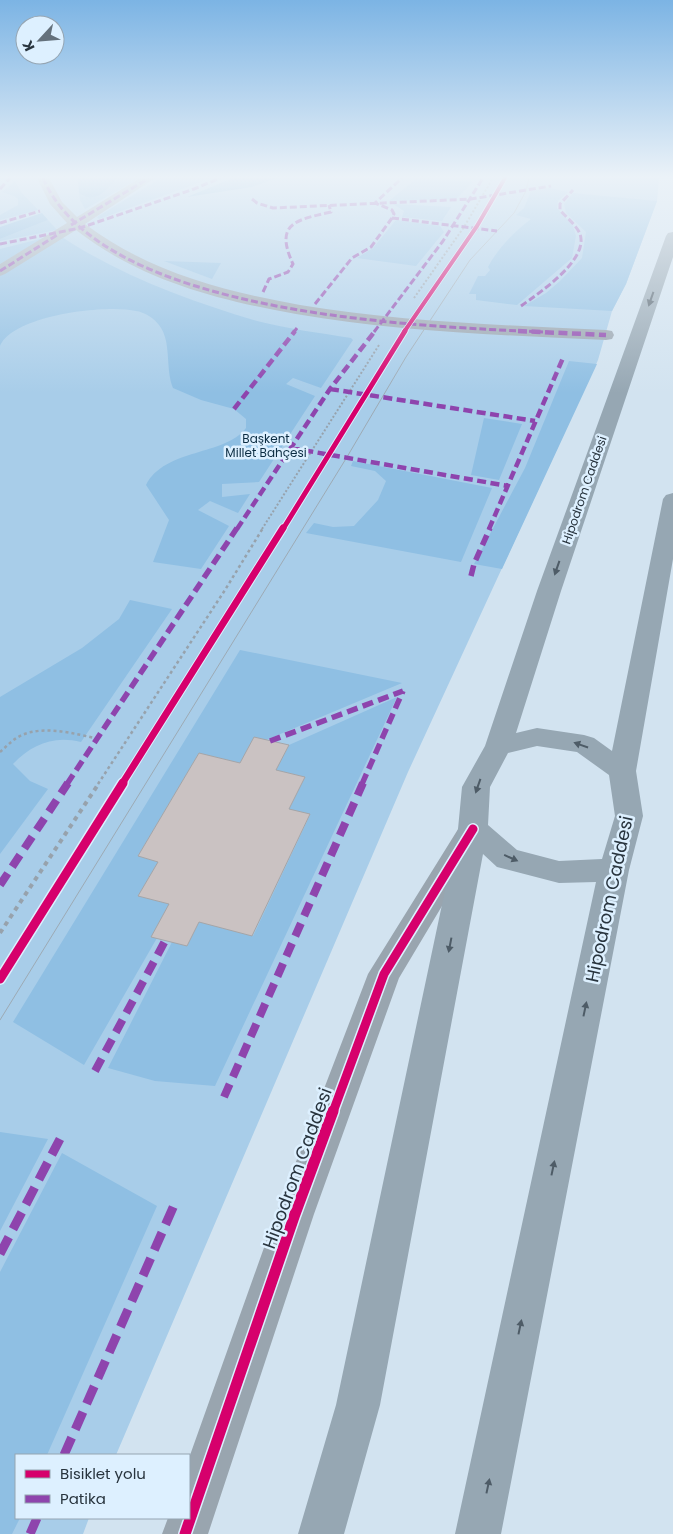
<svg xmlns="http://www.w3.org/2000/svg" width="673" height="1534" viewBox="0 0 673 1534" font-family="Poppins,sans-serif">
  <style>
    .green { fill: #a8cde9 }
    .forest { fill: #8fbfe3 }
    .water { fill: #7bb3dd }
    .building { fill: #cac2c2; stroke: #a4a5a8 }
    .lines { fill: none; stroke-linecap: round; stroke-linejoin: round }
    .path-far2 { stroke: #97a2ac; stroke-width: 2; stroke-dasharray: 2 2; stroke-linecap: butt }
    .path-far1 { stroke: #97a2ac; stroke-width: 2.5; stroke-dasharray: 3 3; stroke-linecap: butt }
    .path { stroke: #97a2ac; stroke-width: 4; stroke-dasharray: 4.5 4.5; stroke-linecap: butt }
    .minor { fill: #99a5af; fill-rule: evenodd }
    .major { fill: #96a7b3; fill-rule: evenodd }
    .tram { stroke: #9daab4; stroke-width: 1 }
    .quiet-far4 { stroke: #8e44ad; stroke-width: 3; stroke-dasharray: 7 3; stroke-linecap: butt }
    .quiet-far3 { stroke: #8e44ad; stroke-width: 4.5; stroke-dasharray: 9 4.5; stroke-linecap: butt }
    .quiet-far2 { stroke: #8e44ad; stroke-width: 5.5; stroke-dasharray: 11 5.5; stroke-linecap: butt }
    .quiet-far1 { stroke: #8e44ad; stroke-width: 8; stroke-dasharray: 14 8; stroke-linecap: butt }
    .quiet { stroke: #8e44ad; stroke-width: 9; stroke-dasharray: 19 9; stroke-linecap: butt }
    .cycleway-far4-casing { stroke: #ddf0ff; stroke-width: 5.5 }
    .cycleway-far3-casing { stroke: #ddf0ff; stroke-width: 7 }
    .cycleway-far2-casing { stroke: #ddf0ff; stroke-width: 9 }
    .cycleway-far1-casing { stroke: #ddf0ff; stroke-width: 12 }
    .cycleway-casing { stroke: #ddf0ff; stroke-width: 14 }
    .cycleway-far4 { stroke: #d6006c; stroke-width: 4 }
    .cycleway-far3 { stroke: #d6006c; stroke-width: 5 }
    .cycleway-far2 { stroke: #d6006c; stroke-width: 7 }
    .cycleway-far1 { stroke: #d6006c; stroke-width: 9 }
    .cycleway { stroke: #d6006c; stroke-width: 11 }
    .oneway { fill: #4e5c67 }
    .labels { text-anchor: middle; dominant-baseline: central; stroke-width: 5; stroke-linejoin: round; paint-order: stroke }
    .far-park-label { font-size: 12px; fill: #0b2c42; stroke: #ddf0ff }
    .far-street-label { font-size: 12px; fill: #28343e; stroke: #ddf0ff }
    .near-street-label { font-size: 18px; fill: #28343e; stroke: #ddf0ff }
  </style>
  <rect width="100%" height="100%" fill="#d2e3f0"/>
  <path class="green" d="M 0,178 L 659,178 L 657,201 L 626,284 L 612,311 L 598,360 L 408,772 L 116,1455 L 16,1455 L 16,1518 L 89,1518 L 83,1534 L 0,1534 Z"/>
  <path class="forest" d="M 117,178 L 140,178 L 85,209 L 80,200 L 79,193 L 83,196 L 109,188 Z
    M 161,178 L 212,178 L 99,219 L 97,217 Z
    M 417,178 L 473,182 L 456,199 L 389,201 Z
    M 15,181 L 21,192 L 38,210 L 0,220 L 0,215 L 18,205 L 18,199 L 14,196 L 2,192 Z
    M 549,188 L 568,192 L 558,201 L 557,208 L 573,226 L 576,236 L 572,258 L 517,305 L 476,300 L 476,294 L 469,294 L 478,276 L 485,276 L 490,270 L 488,267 C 498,248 514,232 531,219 L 516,215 L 524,208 L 531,191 Z
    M 573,193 L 657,201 L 626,284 L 612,311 L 524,306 L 546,293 L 560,281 L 582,258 L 586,232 L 566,213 L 564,204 Z
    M 393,204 L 451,207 L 442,221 L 402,217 L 404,211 Z
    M 48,220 L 57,230 L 0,241 L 0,239 Z
    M 396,220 L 440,226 L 444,232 L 416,266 L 357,258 L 373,248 Z
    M 62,237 C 119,275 192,302 257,321 C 288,329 320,333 351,338 L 353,340 L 321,388 L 293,378 L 286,384 L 315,396 L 259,482 L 222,484 L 222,497 L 250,494 L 238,513 L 210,501 L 198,510 L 229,526 L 201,569 L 153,562 L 169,520 L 146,485 C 165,448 225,456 246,428 L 246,419 L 234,409 L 201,400 L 173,388 C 165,369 172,341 159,325 C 154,318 144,312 136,311 C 107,304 13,315 0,346 L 0,276 Z
    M 44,238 L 0,264 L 0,249 Z
    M 164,261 L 221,263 L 212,279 Z
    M 569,361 L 597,364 L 502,569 L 474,564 L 525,468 Z
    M 484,418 L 522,424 L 499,480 L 471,475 Z
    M 353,461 L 492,488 L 461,562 L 306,533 L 314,523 L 333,527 L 354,526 L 378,500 L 386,481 L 375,471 L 351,466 Z
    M 130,600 L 172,609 L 81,742 C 54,735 32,744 13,764 L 30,781 L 48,789 L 0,854 L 0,697 L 82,648 L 119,619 Z
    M 240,650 L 402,683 L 266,740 L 254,737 L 240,763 L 199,753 L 138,856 L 158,862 L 138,896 L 169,904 L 152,936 L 157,938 L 84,1065 L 13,1022 Z
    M 397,697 L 215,1086 L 155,1081 L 108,1068 L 172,942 L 187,946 L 199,922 L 253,936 L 310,815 L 289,809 L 305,777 L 276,770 L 289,745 Z
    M 0,1132 L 48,1139 L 0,1231 Z
    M 62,1153 L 157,1206 L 47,1455 L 16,1455 L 16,1518 L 20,1518 L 12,1534 L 0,1534 L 0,1272 Z"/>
  <path class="water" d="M 78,178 L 117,178 C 108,190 94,205 79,193 Z
    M 233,178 L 277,178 L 252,187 L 187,197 Z
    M 42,213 L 48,220 L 0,239 L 0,227 Z"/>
  <path class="building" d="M 254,737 L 289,745 L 276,770 L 305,777 L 289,809 L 310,814 L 252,936 L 199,922 L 187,946 L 151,937 L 169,904 L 138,896 L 158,862 L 138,856 L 199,753 L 240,763 Z"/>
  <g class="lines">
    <path class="path-far2" d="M 414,298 L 464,227 L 493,178
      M 262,529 L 379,345"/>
    <path class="path-far1" d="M 0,752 C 7,746 13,739 22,735 C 45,725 76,734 99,739
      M 98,784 L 225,590 L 263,528"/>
    <path class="path" d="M 0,933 L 99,783"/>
    <path class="minor" d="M 37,178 L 49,178 L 62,202 L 77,217 L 140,178 L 155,178 L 85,224 C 149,272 223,291 300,305 C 401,322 504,325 606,330 L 612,331 L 614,335 L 612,339 L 606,340 C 503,335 399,332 296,314 C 217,300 140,280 76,230 L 5,274 L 0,276 L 0,264 L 67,223 L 50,204 Z
      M 470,823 L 480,826 L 485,834 L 399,978 L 314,1214 L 208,1534 L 162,1534 L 168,1518 L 189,1518 L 189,1458 L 276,1214 L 368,974 L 460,826 Z"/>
    <path class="major" d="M 673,232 L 673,257 L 561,591 L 516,733 L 537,728 L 584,735 L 594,738 L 612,751 L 663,499 L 666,495 L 673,493 L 673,559 L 636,771 L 643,816 L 629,870 L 501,1534 L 455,1534 L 596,882 L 559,883 L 497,867 L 483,854 L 380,1405 L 344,1534 L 298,1534 L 336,1405 L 458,829 L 462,787 L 485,746 L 537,591 L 666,236 L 668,233 ZM 537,746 L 577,752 L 609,775 L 615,816 L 602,859 L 559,861 L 517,850 L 488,825 L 490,787 L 508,753 Z"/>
    <path class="tram" d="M 0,1020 L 347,457 L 406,357 L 470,260 L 514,213 L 526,191 L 529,178"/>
    <path class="quiet-far4" d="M 43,178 C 102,315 415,326 543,332
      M 0,189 L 10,178
      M 252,199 L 257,203 L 273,208 L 471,199 L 551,186
      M 392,218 L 497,231
      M 0,223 L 40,211
      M 71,225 L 149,178
      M 0,244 L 80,228 L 194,189 L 220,178
      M 0,271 L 57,235
      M 263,292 L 269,279 L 288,272 L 293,264 C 274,223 296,220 331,212 L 329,205
      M 315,304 L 352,258 L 371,247 L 392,218 L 394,214 L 392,210 L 375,203 L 402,178
      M 521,306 C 539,293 589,260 580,234 C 577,226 566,217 560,210 L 560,204 L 573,190
      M 294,332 L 297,328
      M 374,332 L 443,241 L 483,178"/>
    <path class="quiet-far3" d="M 518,331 L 606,335
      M 330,389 L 535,421
      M 234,409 L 295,331
      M 291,448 L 508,486
      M 237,529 L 330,389 L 375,331
      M 489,529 L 563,358"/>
    <path class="quiet-far2" d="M 471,576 L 474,564 L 490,528
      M 270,741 L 403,691
      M 67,784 L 237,528
      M 362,784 L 403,691"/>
    <path class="quiet-far1" d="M 0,885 L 68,783
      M 95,1071 L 165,941
      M 224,1097 L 363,783"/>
    <path class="quiet" d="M 0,1254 L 60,1139
      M 64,1455 L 175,1203
      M 30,1534 L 37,1518"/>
    <g class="cycleway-far4-casing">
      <path id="cycleway-far4" d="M 404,332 L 477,226 L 505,178"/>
    </g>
    <g class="cycleway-far3-casing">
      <path id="cycleway-far3" d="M 283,529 L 405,331"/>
    </g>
    <g class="cycleway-far2-casing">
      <path id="cycleway-far2" d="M 122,784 L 283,528"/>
    </g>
    <g class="cycleway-far1-casing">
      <path id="cycleway-far1" d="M 0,979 L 123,783
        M 333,1112 L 384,974 L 473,829"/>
    </g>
    <g class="cycleway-casing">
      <path id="cycleway" d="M 185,1534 L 295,1214 L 333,1111"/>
    </g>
    <use href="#cycleway-far4" class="cycleway-far4"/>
    <use href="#cycleway-far3" class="cycleway-far3"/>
    <use href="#cycleway-far2" class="cycleway-far2"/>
    <use href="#cycleway-far1" class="cycleway-far1"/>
    <use href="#cycleway" class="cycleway"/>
  </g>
  <defs><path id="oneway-solid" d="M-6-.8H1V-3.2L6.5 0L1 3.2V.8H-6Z" transform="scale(1.25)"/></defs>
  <g class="oneway">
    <use href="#oneway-solid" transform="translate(651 299) rotate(109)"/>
    <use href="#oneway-solid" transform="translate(557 568) rotate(109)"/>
    <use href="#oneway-solid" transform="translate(581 745) rotate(-161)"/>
    <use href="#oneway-solid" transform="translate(478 786) rotate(109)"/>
    <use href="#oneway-solid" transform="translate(511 858) rotate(24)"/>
    <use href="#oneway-solid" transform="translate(450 945) rotate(101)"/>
    <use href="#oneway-solid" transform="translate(585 1009) rotate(-78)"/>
    <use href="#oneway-solid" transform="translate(553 1168) rotate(-78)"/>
    <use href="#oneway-solid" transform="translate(520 1327) rotate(-78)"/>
    <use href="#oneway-solid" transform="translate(488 1486) rotate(-78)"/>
  </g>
  <linearGradient id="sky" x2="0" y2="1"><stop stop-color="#7cb4e4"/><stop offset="0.45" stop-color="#ebf2f8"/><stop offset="1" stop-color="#ebf2f8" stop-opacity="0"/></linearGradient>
  <rect width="673" height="393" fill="url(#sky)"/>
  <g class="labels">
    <g class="far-park-label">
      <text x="266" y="438">Başkent<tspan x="266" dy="14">Millet Bahçesi</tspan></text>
    </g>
    <g class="far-street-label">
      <text transform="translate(584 490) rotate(-71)">Hipodrom Caddesi</text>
    </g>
    <g class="near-street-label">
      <text transform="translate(609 899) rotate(-78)">Hipodrom Caddesi</text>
      <text transform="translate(297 1168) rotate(-70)">Hipodrom Caddesi</text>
    </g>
  </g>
  <rect x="15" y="1454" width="175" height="65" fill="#ddf0ff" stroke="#95a5b2"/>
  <rect x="25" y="1470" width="25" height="8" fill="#d6006c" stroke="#95a5b2"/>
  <text x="60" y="1479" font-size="15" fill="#28343e">Bisiklet yolu</text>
  <rect x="25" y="1495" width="25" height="8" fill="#8e44ad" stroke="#95a5b2"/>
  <text x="60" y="1504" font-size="15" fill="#28343e">Patika</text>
  <g transform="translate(40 40) rotate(244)"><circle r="24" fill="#ddf0ff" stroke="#95a5b2"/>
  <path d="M0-4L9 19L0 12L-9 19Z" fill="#64717c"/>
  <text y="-8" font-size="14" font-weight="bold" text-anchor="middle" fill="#28343e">K</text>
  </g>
</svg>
